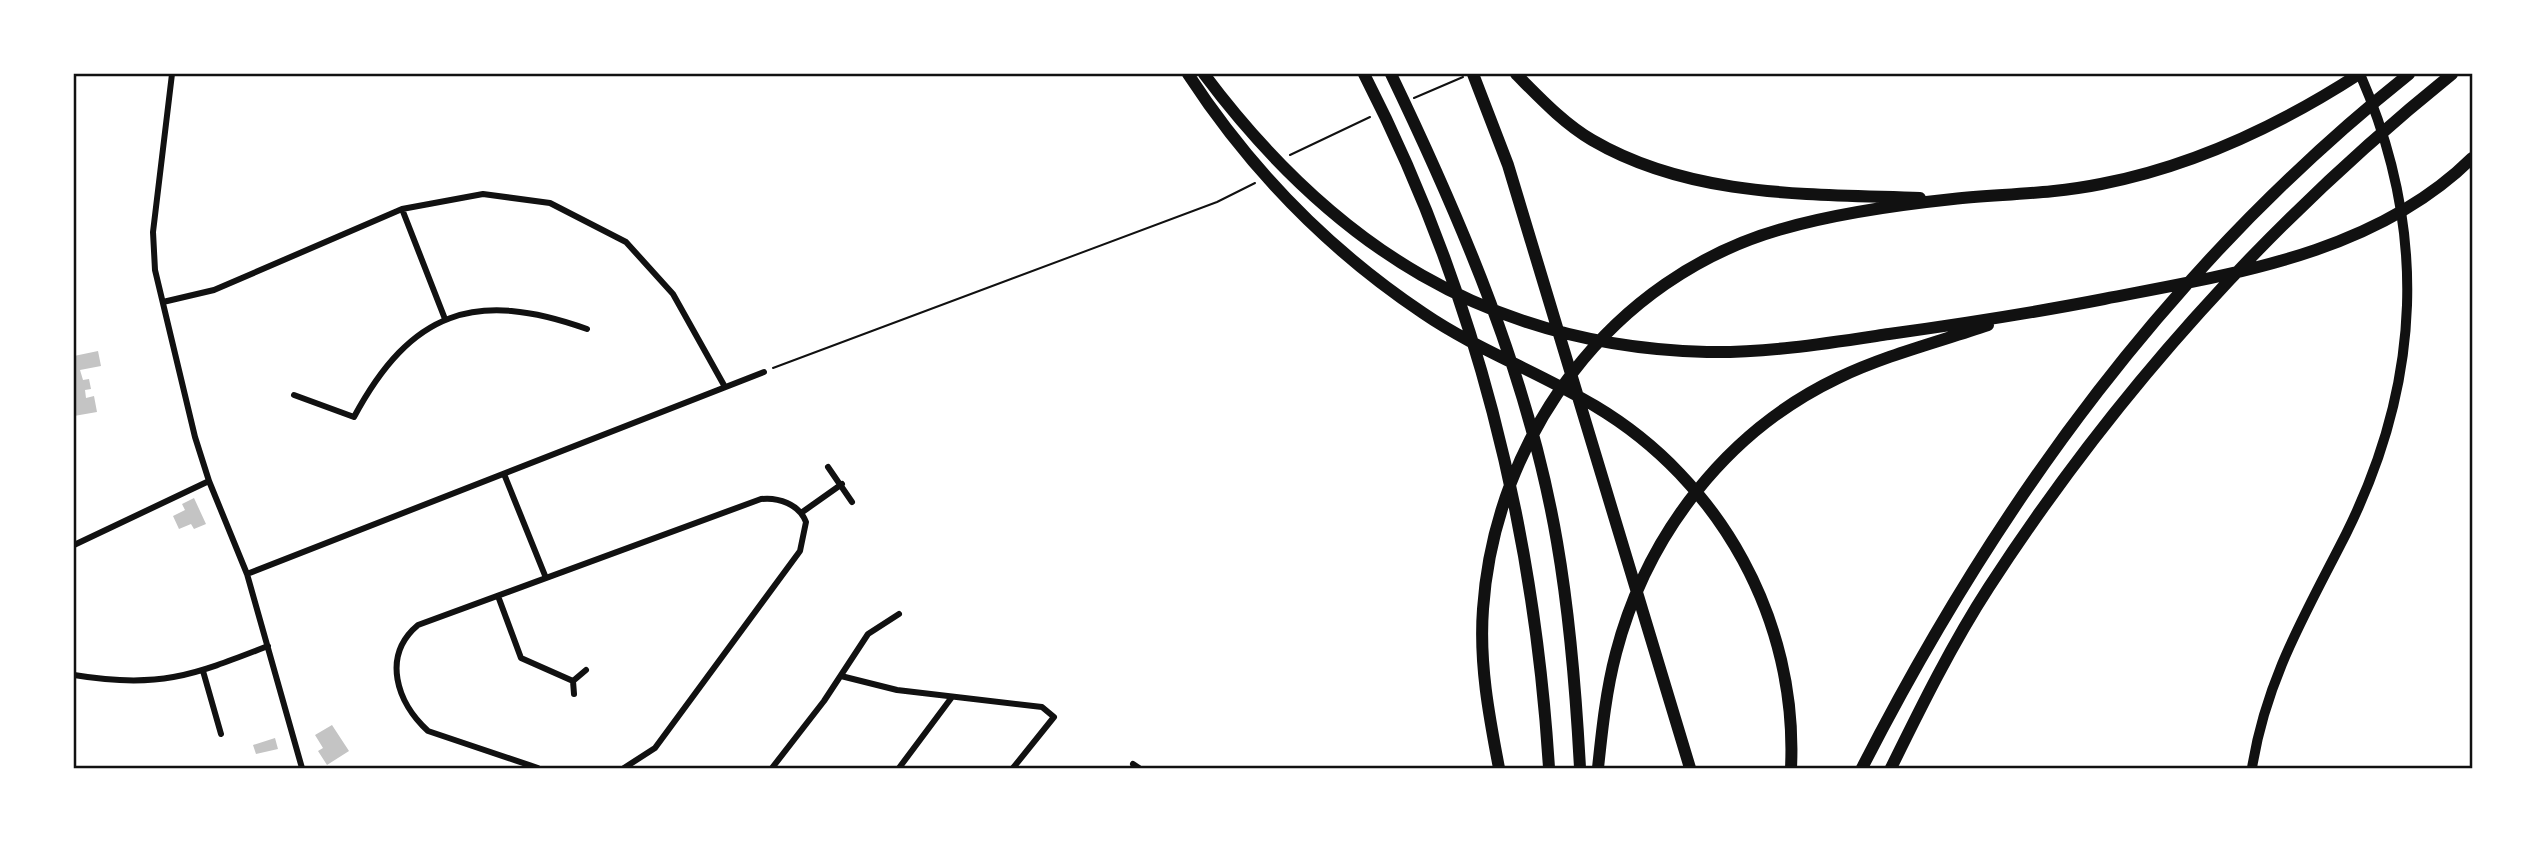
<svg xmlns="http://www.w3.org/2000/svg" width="2546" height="842" viewBox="0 0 2546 842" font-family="'Archivo Narrow',sans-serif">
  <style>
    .building { fill: #c4c4c4 }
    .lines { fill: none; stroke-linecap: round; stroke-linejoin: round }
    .path { stroke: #111; stroke-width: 2 }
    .minor { stroke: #111; stroke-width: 6 }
    .secondary { stroke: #111; stroke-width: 10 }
    .motorway { stroke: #111; stroke-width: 12 }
    .neatline { fill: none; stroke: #111; stroke-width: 2.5 }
  </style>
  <rect width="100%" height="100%" fill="#fff"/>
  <path class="building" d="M 98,351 L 101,366 L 80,370 L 83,380 L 89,379 L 91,389 L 85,390 L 86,398 L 94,396 L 97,412 L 74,416 L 74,356 Z
    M 194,498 L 206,524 L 194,529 L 191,524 L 179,529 L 173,516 L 185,510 L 182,504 Z
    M 332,725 L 349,751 L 327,765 L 318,751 L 323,748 L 315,735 Z
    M 275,738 L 278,749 L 256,754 L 253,745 Z"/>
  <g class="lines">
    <path class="path" d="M 1414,98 L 1463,77
      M 1290,155 L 1370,117
      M 773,368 L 1217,202 L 1255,183"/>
    <path class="minor" d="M 172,74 L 153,232 L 155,270 L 195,437 L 209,481 L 247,574 L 302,768
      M 402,209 L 445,319
      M 163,302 L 214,290 L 402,209 L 483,194 L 550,203 L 626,242 L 673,294 L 725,387
      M 294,395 L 354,417 C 411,311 475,289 587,329
      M 828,467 L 852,502
      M 504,474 L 546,578
      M 801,513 L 842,484
      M 74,545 L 209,481
      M 247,574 L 764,372
      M 498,596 L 521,658 L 573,681
      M 203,671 L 221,734
      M 74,675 C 158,689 191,676 268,646
      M 841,676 L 897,690 L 1042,707 L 1054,717 L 1013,768
      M 574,694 L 573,681 L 586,670
      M 1133,764 L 1139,768
      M 538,768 L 428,731 C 397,703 381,656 418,625 L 761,499 C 778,497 799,504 806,522 L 800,551 L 655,748 L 624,768
      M 772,768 L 824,701 L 868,634 L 899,614
      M 899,768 L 952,697"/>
    <path class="secondary" d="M 2252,768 C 2266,679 2306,613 2346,534 C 2422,381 2428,230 2360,74"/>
    <path class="motorway" d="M 1188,74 C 1250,169 1329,250 1423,313 C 1477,350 1539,372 1595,406 C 1721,481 1798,621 1791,768
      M 1204,74 C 1332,245 1489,347 1707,352 C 1768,353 1829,343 1889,334 C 1961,324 2032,313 2104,299 C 2232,274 2375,254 2472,158
      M 1364,74 C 1475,290 1534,527 1549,768
      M 1391,74 C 1462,222 1529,378 1557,542 C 1570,617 1576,693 1580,768
      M 1473,74 L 1508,165 L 1690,768
      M 1516,74 C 1539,97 1563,123 1592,140 C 1691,198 1810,194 1920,198
      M 1499,768 C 1489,716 1479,663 1483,609 C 1495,435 1612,277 1782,229 C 1837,213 1896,205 1953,199 C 2002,194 2052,194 2101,184 C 2194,166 2280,125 2359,74
      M 1598,768 C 1602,730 1606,691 1616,653 C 1647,534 1727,431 1838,378 C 1886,355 1938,342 1988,325
      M 1862,768 C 1999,500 2172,263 2409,74
      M 1891,768 C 1921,707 1952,644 1989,587 C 2115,393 2272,219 2452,74"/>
  </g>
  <rect width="2546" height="842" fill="none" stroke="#ffffff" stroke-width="150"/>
  <rect x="75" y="75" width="2396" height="692" class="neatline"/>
</svg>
